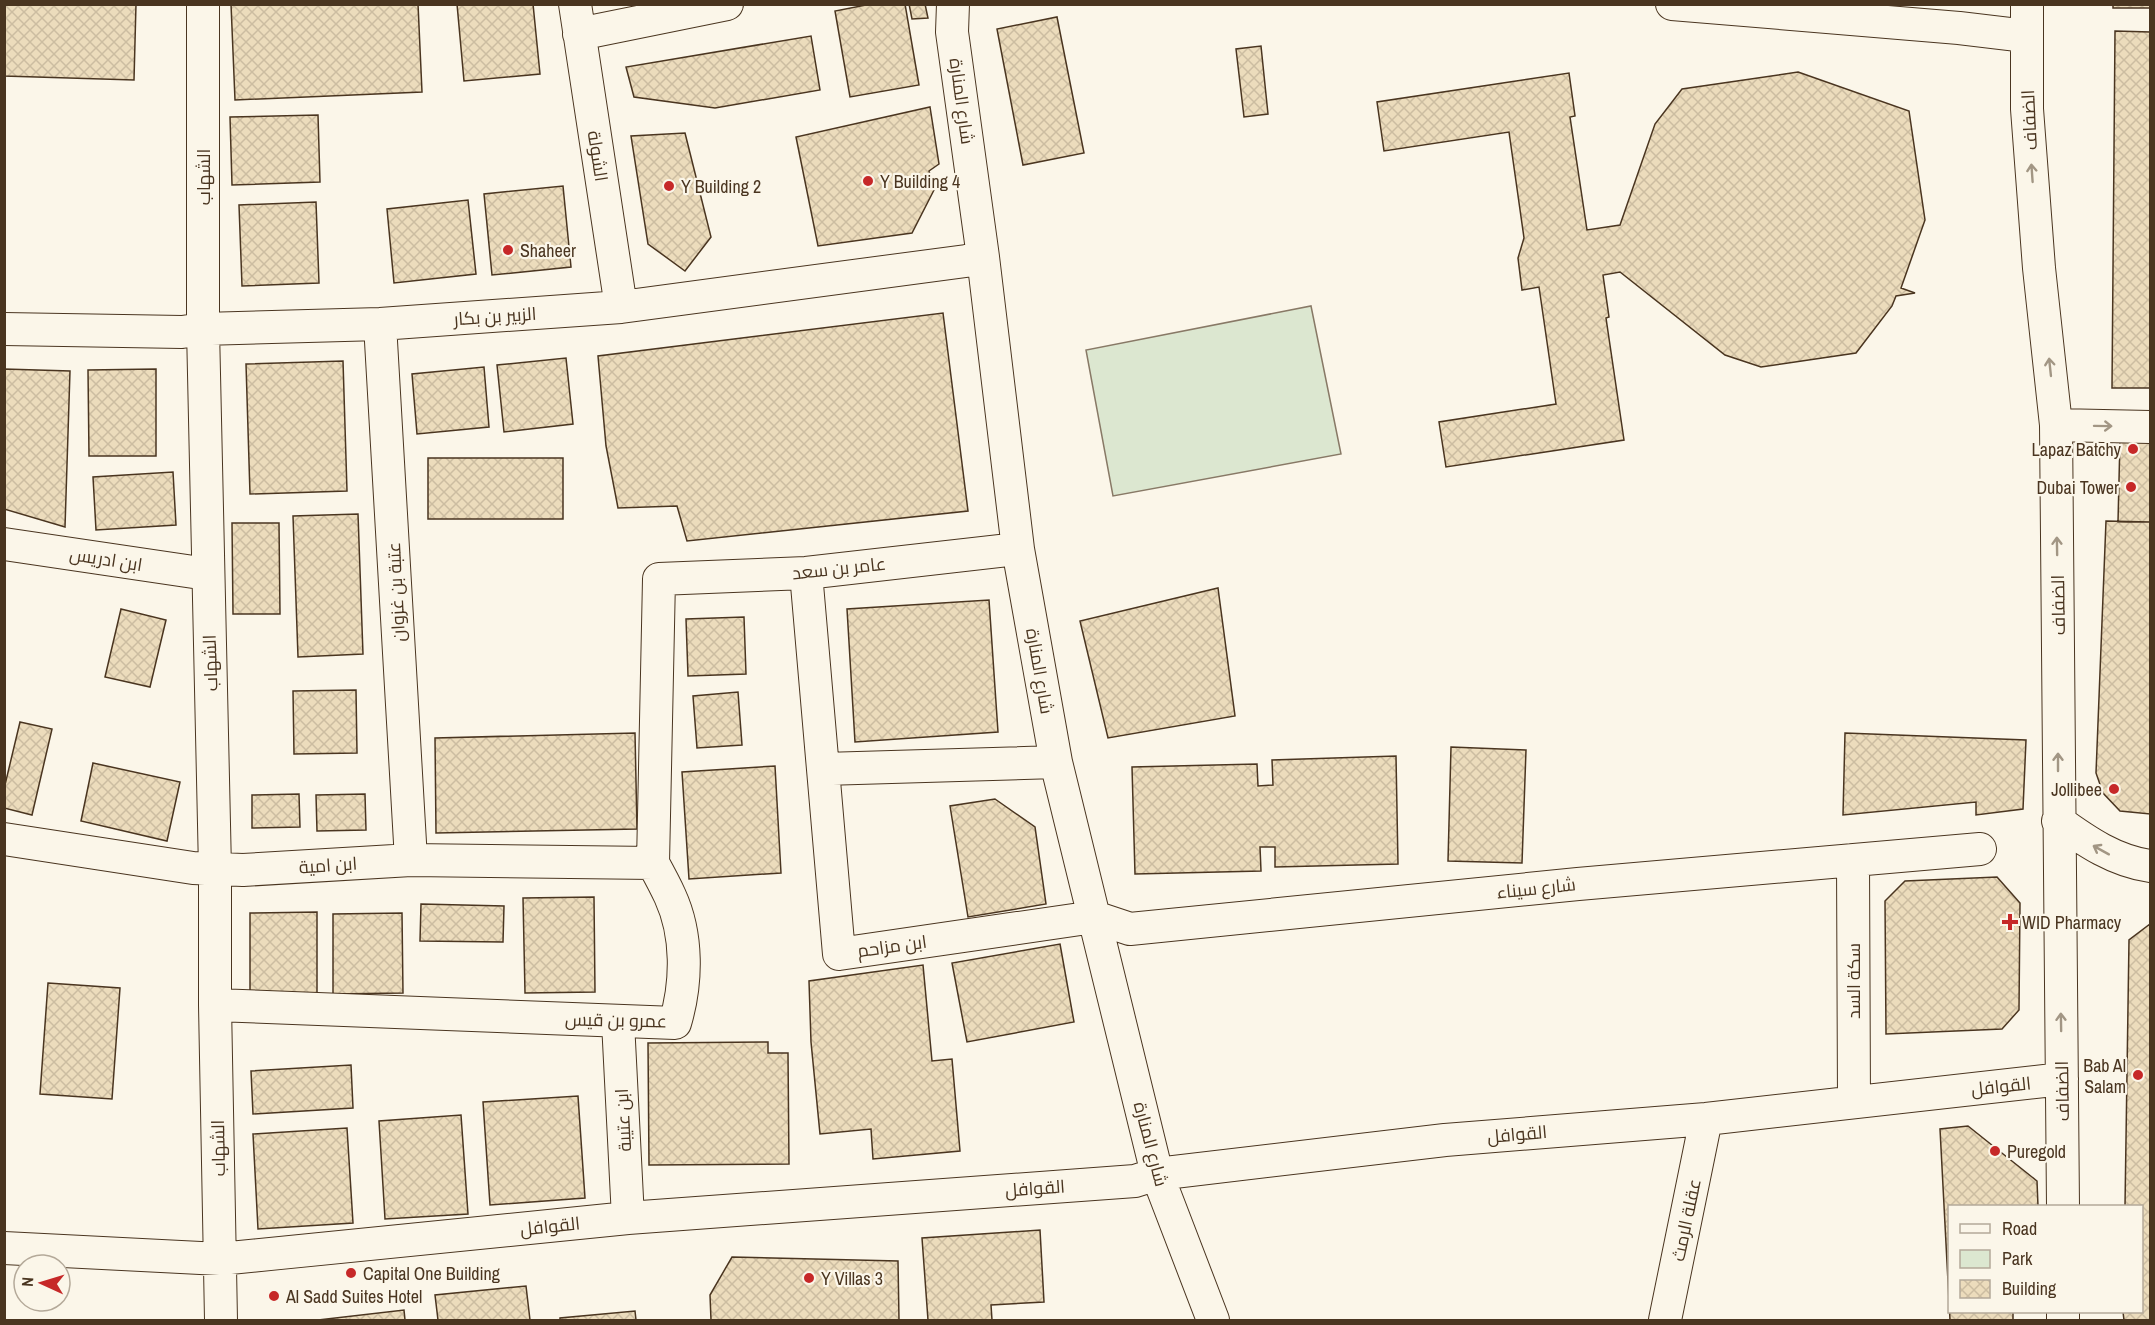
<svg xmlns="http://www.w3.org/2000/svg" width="2155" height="1325" viewBox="0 0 2155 1325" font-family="'Archivo Narrow',Cairo,sans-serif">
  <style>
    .park { fill: #dce7d0; stroke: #887966; stroke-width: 1.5 }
    .building { fill: url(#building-cross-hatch); stroke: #4a3520; stroke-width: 1.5 }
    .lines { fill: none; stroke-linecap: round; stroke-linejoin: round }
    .minor-casing { stroke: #4a3520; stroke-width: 34 }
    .minor { stroke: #fbf6e9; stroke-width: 32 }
    .oneway { stroke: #a29684 }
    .poi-dot { fill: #c62828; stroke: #fbf6e9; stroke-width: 2 }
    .labels { text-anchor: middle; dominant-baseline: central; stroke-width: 4.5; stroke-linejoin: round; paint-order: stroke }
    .street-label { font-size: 18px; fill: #4a3520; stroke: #fbf6e9 }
    .poi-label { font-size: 18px; fill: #4a3520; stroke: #fbf6e9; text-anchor: start }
  </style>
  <defs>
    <pattern id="building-cross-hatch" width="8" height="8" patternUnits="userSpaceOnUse" patternTransform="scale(1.5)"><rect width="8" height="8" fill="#ecdcbc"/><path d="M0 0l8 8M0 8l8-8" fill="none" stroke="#ccbda1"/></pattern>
  </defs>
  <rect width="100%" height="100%" fill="#fbf6e9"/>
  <path class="park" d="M 1311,306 L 1341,454 L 1113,496 L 1086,350 Z"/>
  <path class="building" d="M 4,4 L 136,4 L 134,80 L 4,76 Z
    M 231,4 L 418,4 L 422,92 L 235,100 Z
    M 457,4 L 533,4 L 540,74 L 464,81 Z
    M 871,4 L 905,4 L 919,85 L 850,97 L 835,11 Z
    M 909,4 L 925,4 L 928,18 L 912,19 Z
    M 2113,4 L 2150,4 L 2150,8 L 2113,8 Z
    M 1057,17 L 1084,153 L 1023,165 L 997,29 Z
    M 2115,31 L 2150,32 L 2150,388 L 2112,388 Z
    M 811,36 L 820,90 L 715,108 L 634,97 L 626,67 Z
    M 1261,46 L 1268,114 L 1244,117 L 1236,49 Z
    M 1798,72 L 1909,111 L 1925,220 L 1901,288 L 1915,293 L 1896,296 L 1892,306 L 1856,353 L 1761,367 L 1725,355 L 1620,272 L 1603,275 L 1609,317 L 1606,318 L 1624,440 L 1446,467 L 1439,422 L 1556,404 L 1539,287 L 1522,290 L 1518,258 L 1524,238 L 1509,132 L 1384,151 L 1377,102 L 1569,73 L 1575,116 L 1570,117 L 1587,230 L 1620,225 L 1655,124 L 1682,89 Z
    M 930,107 L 939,164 L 929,171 L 934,190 L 912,233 L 818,246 L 796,137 Z
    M 318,115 L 320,182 L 232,185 L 230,117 Z
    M 685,133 L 711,237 L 685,271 L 648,244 L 631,136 Z
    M 563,186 L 571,267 L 492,275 L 484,194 Z
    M 468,200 L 476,274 L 394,283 L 387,209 Z
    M 316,202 L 319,283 L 242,286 L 239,205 Z
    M 943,313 L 968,511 L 687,541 L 677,506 L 618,508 L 606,446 L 598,356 Z
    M 566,358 L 573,424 L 504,432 L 497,365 Z
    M 343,361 L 347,491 L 250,494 L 246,364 Z
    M 484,367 L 489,427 L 417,434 L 412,374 Z
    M 4,369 L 70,371 L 65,527 L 4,509 Z
    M 156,369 L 156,456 L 89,456 L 88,370 Z
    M 2120,439 L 2150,439 L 2150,522 L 2118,522 Z
    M 428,458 L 563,458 L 563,519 L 428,519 Z
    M 173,472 L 176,525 L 96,530 L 93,477 Z
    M 358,514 L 363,654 L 298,657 L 293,516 Z
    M 2106,521 L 2150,522 L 2150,814 L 2120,811 L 2103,793 L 2096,773 Z
    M 232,523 L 279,523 L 280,614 L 233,614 Z
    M 1218,588 L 1235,716 L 1108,738 L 1080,621 Z
    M 989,600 L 998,732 L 855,742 L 847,609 Z
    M 121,609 L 166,620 L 150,687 L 105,677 Z
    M 744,617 L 746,674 L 688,676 L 686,619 Z
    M 356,690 L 357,753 L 294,754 L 293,691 Z
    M 738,692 L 742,745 L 697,748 L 693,696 Z
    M 20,722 L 52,729 L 32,815 L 4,808 L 4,789 Z
    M 635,733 L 637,829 L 436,833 L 435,738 Z
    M 1845,733 L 2026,740 L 2023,809 L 1976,815 L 1976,802 L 1843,815 Z
    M 1451,747 L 1526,750 L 1522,863 L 1448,861 Z
    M 1396,756 L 1398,864 L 1275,867 L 1275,847 L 1260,847 L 1261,871 L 1135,874 L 1132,767 L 1257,764 L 1258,786 L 1273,785 L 1272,760 Z
    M 93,763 L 180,782 L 167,841 L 81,821 Z
    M 775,766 L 781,873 L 689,879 L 682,772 Z
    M 299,794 L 300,827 L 252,828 L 252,795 Z
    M 365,794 L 366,830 L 317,831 L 316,795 Z
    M 995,799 L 1035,827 L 1046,904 L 968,917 L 950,806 Z
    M 1997,877 L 2020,903 L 2019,1010 L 2002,1029 L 1886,1034 L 1885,901 L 1905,881 Z
    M 594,897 L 595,992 L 525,993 L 523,898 Z
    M 421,904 L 504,906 L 503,942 L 420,941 Z
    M 317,912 L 317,993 L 250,994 L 250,913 Z
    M 402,913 L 403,993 L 333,994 L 333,914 Z
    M 2150,924 L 2150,1320 L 2124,1320 L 2123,1312 L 2142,1312 L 2142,1206 L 2125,1206 L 2129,940 Z
    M 1060,944 L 1074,1022 L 967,1042 L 952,963 Z
    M 923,965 L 932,1061 L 952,1059 L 960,1151 L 873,1159 L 871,1129 L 820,1134 L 811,1042 L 809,981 Z
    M 48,983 L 120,988 L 112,1099 L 40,1094 Z
    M 768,1042 L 768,1053 L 788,1053 L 789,1164 L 649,1165 L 648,1043 Z
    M 351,1065 L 353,1108 L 253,1114 L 251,1071 Z
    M 578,1096 L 585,1198 L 490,1205 L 483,1102 Z
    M 461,1115 L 468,1214 L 385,1219 L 379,1121 Z
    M 1968,1126 L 2037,1181 L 2038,1206 L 1950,1206 L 1950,1312 L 2013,1312 L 2013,1320 L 1950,1320 L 1940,1129 Z
    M 347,1128 L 353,1223 L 258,1229 L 253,1134 Z
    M 1040,1230 L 1044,1302 L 991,1305 L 992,1320 L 928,1320 L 922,1238 Z
    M 732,1257 L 898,1261 L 899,1320 L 711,1320 L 710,1295 Z
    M 526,1286 L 530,1320 L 438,1320 L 435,1295 Z
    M 404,1310 L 405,1320 L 318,1320 Z
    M 635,1311 L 636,1320 L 560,1320 L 560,1318 Z"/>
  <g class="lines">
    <g class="minor-casing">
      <path id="minor" d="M 203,4 L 203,329 L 215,869 L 215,1005 L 221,1320
        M 575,4 L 621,307
        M 953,4 L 952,32 L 983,257 L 1018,549 L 1056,762 L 1157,1174 L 1213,1320
        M 1672,4 L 1959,28 L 2026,36
        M 2027,4 L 2027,109 L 2039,268 L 2056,425 L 2063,1206
        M 579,34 L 727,4
        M 380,324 L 411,860
        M 4,329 L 182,332 L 203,329 L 380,324 L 621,307 L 966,261 L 983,257
        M 2056,425 L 2150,427
        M 4,544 L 207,574
        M 806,573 L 839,954 L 1094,917 L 1130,929 L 1578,884 L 1980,849
        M 824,769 L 1056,762
        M 2058,821 C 2087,842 2115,861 2150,866
        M 4,839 L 193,868 L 243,870 L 411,860 L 653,863
        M 1853,860 L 1854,1102
        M 215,1005 L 675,1023 C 687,983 688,935 670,896 C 665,885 659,874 653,863 L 659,579 L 806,573 L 1018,549
        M 618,1022 L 628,1218
        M 4,1248 L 220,1259 L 628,1218 L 1135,1181 L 1157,1174 L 1445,1140 L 1706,1119 L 2062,1079
        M 2063,1312 L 2063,1320
        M 1665,1320 L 1706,1119"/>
    </g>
    <use href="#minor" class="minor"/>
  </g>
  <defs><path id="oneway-shaft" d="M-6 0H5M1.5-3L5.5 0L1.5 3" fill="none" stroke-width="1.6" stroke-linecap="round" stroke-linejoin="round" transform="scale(1.5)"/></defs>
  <g class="oneway">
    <use href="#oneway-shaft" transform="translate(2032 173) rotate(-94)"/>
    <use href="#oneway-shaft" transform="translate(2050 367) rotate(-96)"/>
    <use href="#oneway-shaft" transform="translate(2103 426) rotate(1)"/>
    <use href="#oneway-shaft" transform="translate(2057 546) rotate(-91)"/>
    <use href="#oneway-shaft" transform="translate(2058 762) rotate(-90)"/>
    <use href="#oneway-shaft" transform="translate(2101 850) rotate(-151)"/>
    <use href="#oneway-shaft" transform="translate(2061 1022) rotate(-91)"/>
  </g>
  <g class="poi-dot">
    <circle cx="868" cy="181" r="6"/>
    <circle cx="669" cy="186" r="6"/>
    <circle cx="508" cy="250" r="6"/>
    <circle cx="2133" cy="449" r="6"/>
    <circle cx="2131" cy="487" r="6"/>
    <circle cx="2114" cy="789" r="6"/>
    <path d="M2007 913h6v6h6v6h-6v6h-6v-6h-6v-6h6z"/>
    <circle cx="2138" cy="1075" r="6"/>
    <circle cx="1995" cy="1151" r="6"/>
    <circle cx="351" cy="1273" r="6"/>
    <circle cx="809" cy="1278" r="6"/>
    <circle cx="274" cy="1296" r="6"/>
  </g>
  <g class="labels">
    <g class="street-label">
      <text transform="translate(962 101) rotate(82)">شارع المنارة</text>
      <text transform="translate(2029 120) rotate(-93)">الضفاف</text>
      <text transform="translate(598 156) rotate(81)">الشولة</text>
      <text transform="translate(203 177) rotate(-90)">الشهاب</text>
      <text transform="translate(495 316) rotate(-4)">الزبير بن بكار</text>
      <text transform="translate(106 559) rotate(9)">ابن ادريس</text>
      <text transform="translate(839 568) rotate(-6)">عامر بن سعد</text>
      <text transform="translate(396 592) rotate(-93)">عتبة بن غزوان</text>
      <text transform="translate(2058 605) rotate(-91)">الضفاف</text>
      <text transform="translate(210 663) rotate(-92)">الشهاب</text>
      <text transform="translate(1040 671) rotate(80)">شارع المنارة</text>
      <text transform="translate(328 865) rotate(-4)">ابن امية</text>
      <text transform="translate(1536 888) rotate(-6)">شارع سيناء</text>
      <text transform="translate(892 946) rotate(-8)">ابن مزاحم</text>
      <text transform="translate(1853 981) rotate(-90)">سكة السد</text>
      <text transform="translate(616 1020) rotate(1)">عمرو بن قيس</text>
      <text transform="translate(2001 1086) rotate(-6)">القوافل</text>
      <text transform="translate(2062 1091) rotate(-91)">الضفاف</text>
      <text transform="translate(623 1120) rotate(-93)">ابن عتيبة</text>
      <text transform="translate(1517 1134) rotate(-5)">القوافل</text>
      <text transform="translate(1151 1144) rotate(75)">شارع المنارة</text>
      <text transform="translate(218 1148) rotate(-91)">الشهاب</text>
      <text transform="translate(1035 1188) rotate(-4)">القوافل</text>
      <text transform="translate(1686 1220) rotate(-78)">عقلة الرمث</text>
      <text transform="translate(550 1226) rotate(-6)">القوافل</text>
    </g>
    <g class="poi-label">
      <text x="880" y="181">Y Building 4</text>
      <text x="681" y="186">Y Building 2</text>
      <text x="520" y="250">Shaheer</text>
      <text x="2121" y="449" text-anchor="end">Lapaz Batchy</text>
      <text x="2119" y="487" text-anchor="end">Dubai Tower</text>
      <text x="2102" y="789" text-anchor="end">Jollibee</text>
      <text x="2022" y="922">WID Pharmacy</text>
      <text x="2126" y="1065" text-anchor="end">Bab Al<tspan x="2126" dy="21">Salam</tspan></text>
      <text x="2007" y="1151">Puregold</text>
      <text x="363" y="1273">Capital One Building</text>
      <text x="821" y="1278">Y Villas 3</text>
      <text x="286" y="1296">Al Sadd Suites Hotel</text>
    </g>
  </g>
  <rect width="2155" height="1325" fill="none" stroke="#4a3520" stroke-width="12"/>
  <rect x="1948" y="1205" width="195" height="108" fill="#fbf6e9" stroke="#b4a999" stroke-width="1.5"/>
  <rect x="1960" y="1224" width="30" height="9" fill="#fbf6e9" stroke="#b4a999" stroke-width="1.5"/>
  <text x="2002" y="1235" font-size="18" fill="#4a3520">Road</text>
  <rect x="1960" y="1250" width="30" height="18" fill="#dce7d0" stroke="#b4a999" stroke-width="1.5"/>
  <text x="2002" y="1265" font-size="18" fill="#4a3520">Park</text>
  <rect x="1960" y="1280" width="30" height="18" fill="url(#building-cross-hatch)" stroke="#b4a999" stroke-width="1.5"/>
  <text x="2002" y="1295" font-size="18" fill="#4a3520">Building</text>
  <g transform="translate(42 1283) rotate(274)"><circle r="28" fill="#fbf6e9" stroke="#b4a999" stroke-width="1.5"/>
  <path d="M0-4.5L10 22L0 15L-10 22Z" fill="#c62828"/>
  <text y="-9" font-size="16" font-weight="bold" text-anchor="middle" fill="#4a3520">N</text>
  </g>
</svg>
